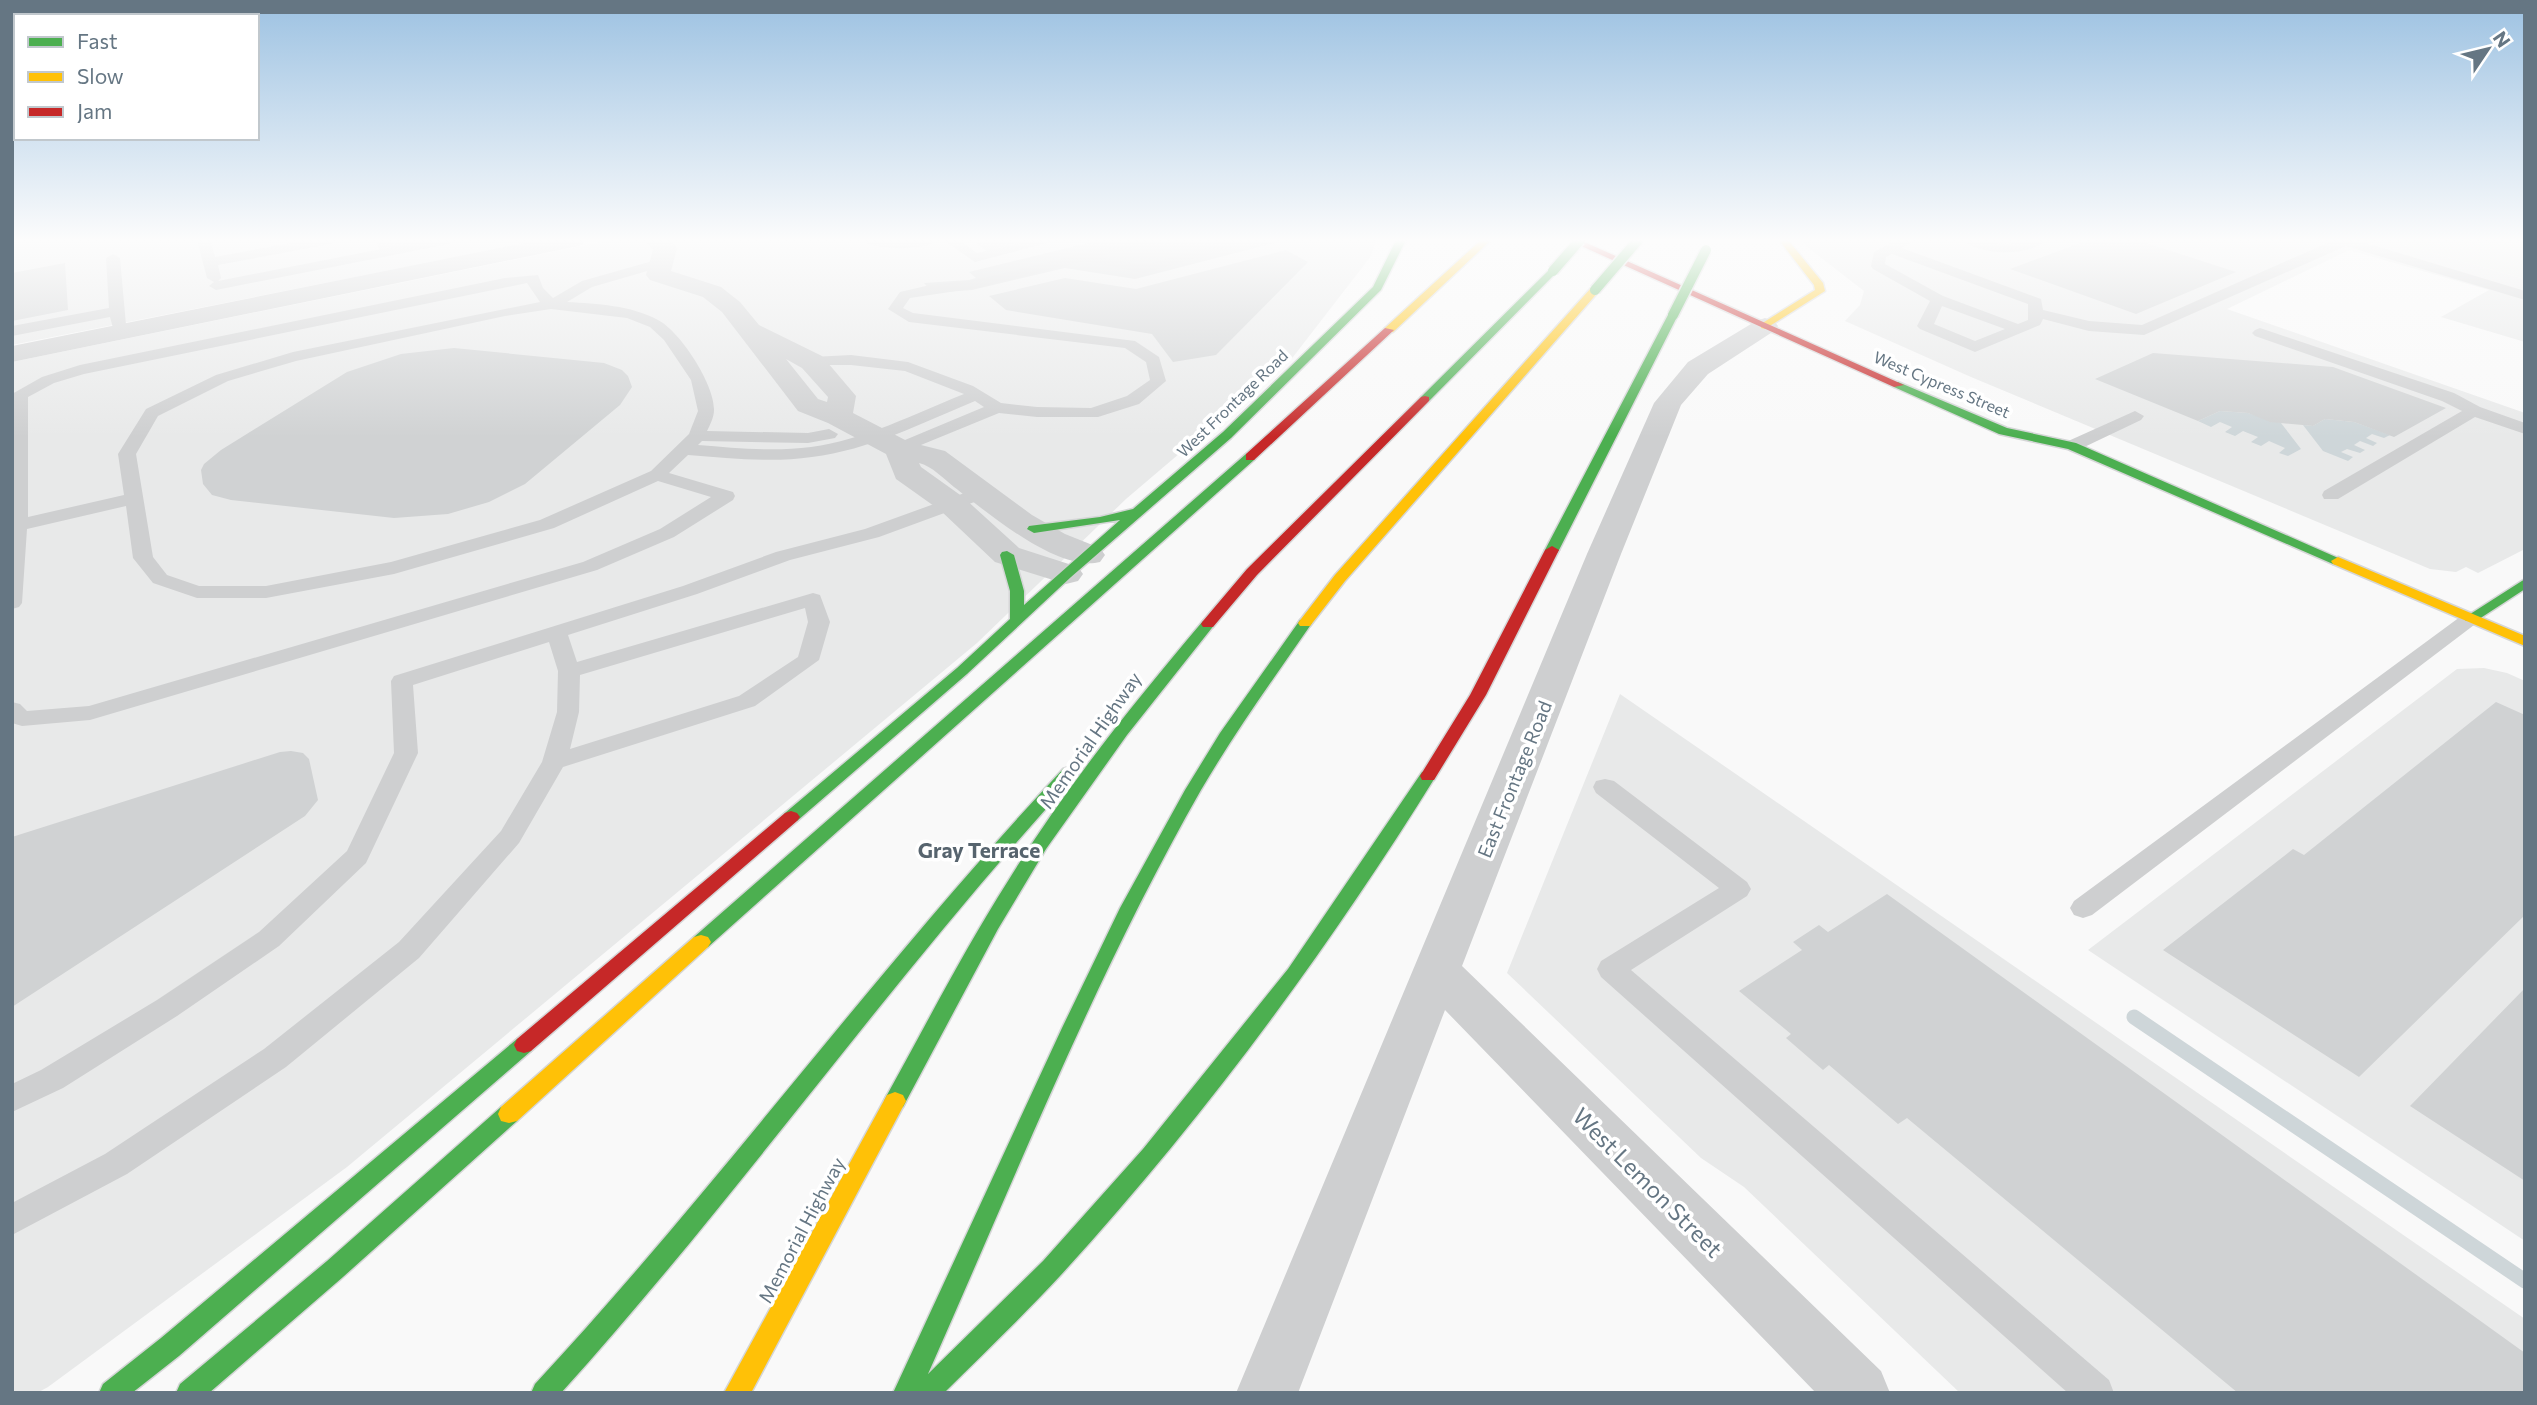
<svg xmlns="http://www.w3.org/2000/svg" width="2537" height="1405" viewBox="0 0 2537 1405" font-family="Commissioner,sans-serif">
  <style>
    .built { fill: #e8e9e9 }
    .green { fill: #e8ebe6 }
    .water { fill: #ced6d9 }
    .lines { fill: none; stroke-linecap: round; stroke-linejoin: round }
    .stream { stroke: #ced6d9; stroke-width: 15 }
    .building { fill: #d0d2d3 }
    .fast-casing { stroke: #d5d6d7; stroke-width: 3 }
    .slow-casing { stroke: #d5d6d7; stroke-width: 3 }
    .jam-casing { stroke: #d5d6d7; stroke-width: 3 }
    .lane { fill: #cecfd0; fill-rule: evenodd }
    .street { fill: #cecfd0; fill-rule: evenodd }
    .fast { fill: #4caf50; fill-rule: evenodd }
    .slow { fill: #ffc107; fill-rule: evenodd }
    .jam { fill: #c62828; fill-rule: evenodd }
    .fast-bridge-casing { stroke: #d5d6d6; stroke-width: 13; stroke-linecap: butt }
    .fast-bridge { stroke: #4caf50; stroke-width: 10 }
    .labels { text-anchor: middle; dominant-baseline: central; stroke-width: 7; stroke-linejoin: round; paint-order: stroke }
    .far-street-label { font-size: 16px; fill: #657683; stroke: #fff }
    .street-label { font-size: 19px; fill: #657683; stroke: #fff }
    .neighbourhood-label { font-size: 21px; font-weight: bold; fill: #57646e; stroke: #fff }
    .near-street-label { font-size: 23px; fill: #657683; stroke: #fff }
  </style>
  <rect width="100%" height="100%" fill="#f9f9f9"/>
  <path class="built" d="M 12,240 L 542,240 L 12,345 Z
    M 611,240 L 1376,240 L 1371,256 L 1293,357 L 1126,499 L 977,643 L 347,1167 L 48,1387 L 37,1393 L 12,1393 L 12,362 Z
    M 1803,240 L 2387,240 L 2525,279 L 2525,342 L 2441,317 L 2489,290 L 2349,250 L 2227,309 L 2525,413 L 2525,549 L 2478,573 L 2466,567 L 2456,572 L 2430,569 L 1971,377 L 1845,321 L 1860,305 L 1864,291 L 1806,246 Z
    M 2484,668 L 2507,673 L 2525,681 L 2525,1241 L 2088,950 L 2457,669 Z
    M 1620,694 L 2525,1319 L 2525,1393 L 1960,1393 L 1744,1187 L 1701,1158 L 1507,973 Z"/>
  <path class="green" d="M 2387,240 L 2525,240 L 2525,279 Z"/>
  <path class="water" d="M 2220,411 L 2248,413 L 2281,423 L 2301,449 L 2288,456 L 2279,453 L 2285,448 L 2269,441 L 2261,446 L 2251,442 L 2258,437 L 2243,431 L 2235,436 L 2225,432 L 2232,427 L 2220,422 L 2211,427 L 2198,421 Z
    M 2325,419 L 2354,422 L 2390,435 L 2384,438 L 2372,434 L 2366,438 L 2377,443 L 2373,446 L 2360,441 L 2354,445 L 2365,450 L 2360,453 L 2347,449 L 2341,452 L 2353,457 L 2348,461 L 2323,451 L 2303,425 L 2313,426 Z"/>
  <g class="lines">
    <path class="stream" d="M 2134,1017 L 2525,1281"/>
  </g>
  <path class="building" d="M 375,240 L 420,240 L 421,242 L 379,249 Z
    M 972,240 L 1026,240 L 1026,241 L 986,251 Z
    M 1100,240 L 1282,240 L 1282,241 L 1135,279 L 1065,268 L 972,290 L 933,293 L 924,283 L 969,280 L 976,278 L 969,272 Z
    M 2088,240 L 2137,240 L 2236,272 L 2136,314 L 2010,269 Z
    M 1286,250 L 1308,262 L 1216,355 L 1173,362 L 1152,334 L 1006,310 L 989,296 L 1065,278 L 1136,289 Z
    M 65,263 L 68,310 L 12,321 L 12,273 Z
    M 454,348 L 604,363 L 622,370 L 628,376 L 632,387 L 620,405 L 525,484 L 489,502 L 448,514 L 394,518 L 231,500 L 212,495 L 203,484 L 201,470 L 204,464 L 221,450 L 347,372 L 401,354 Z
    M 2153,353 L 2333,367 L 2446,408 L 2394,437 L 2354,422 L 2325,419 L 2313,426 L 2303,425 L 2270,422 L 2248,413 L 2220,411 L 2198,421 L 2095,379 Z
    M 2496,702 L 2525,715 L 2525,915 L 2359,1077 L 2163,950 L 2293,849 L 2304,855 Z
    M 291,751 L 303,753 L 309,759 L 318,800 L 305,816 L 12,1007 L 12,837 L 280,752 Z
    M 1887,894 L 2525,1353 L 2525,1393 L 2238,1393 L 1907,1118 L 1898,1124 L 1829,1065 L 1823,1070 L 1786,1038 L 1791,1034 L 1739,991 L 1802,950 L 1793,942 L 1819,925 L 1828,932 Z
    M 2525,988 L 2525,1181 L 2410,1106 Z"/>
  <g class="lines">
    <g class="fast-casing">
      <path id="fast" d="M 1396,240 L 1406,240 L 1381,290 L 1231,438 L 1071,577 L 967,674 L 797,821 L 785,821 L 782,817 L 785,813 L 957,668 L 1010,619 L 1010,591 L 1000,555 L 1002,552 L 1007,551 L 1014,555 L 1024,591 L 1024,605 L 1120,520 L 1034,533 L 1027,529 L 1029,526 L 1100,517 L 1133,509 L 1223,432 L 1373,287 Z
        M 1550,269 L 1558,271 L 1429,401 L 1421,401 L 1421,397 Z
        M 1669,313 L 1678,315 L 1559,550 L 1557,553 L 1547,553 L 1545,550 Z
        M 1898,382 L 2007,428 L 2076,443 L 2345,561 L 2338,565 L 2333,564 L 2068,449 L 1999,434 L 1894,387 L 1894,383 Z
        M 1250,453 L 1256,457 L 1254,460 L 708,947 L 701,949 L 694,947 L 691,942 L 694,937 L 1246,454 Z
        M 2525,579 L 2525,589 L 2476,621 L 2466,621 L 2464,618 Z
        M 1305,619 L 1312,623 C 1274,678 1235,732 1201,790 C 1095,976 1015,1178 928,1374 L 1043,1261 L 1143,1149 L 1288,969 L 1422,772 L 1428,770 L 1436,776 C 1326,953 1201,1122 1060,1276 C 1023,1316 983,1354 944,1393 L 893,1393 L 1062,1028 L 1120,908 L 1185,790 L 1220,733 L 1300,620 Z
        M 1208,620 L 1215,624 L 1127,735 L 1046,849 L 998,929 L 903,1107 L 895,1110 L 887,1107 L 884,1101 L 887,1095 C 927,1023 964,950 1008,881 C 1065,788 1133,704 1203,621 Z
        M 1069,767 L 1077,773 L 1075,777 C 894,974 741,1194 561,1393 L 531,1393 L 535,1384 C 719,1186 878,966 1063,769 Z
        M 524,1037 L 531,1039 L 534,1045 L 531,1051 L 179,1356 L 132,1393 L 99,1393 L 103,1384 L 161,1338 L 517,1039 Z
        M 509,1105 L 517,1107 L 520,1114 L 517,1121 L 343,1277 L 209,1393 L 176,1393 L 180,1384 L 327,1261 L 501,1107 Z"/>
    </g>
    <g class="slow-casing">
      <path id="slow" d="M 1481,240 L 1491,240 L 1393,332 L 1385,332 L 1385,328 Z
        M 1779,240 L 1788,240 L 1823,283 L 1825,291 L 1765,329 L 1761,328 L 1761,324 L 1815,290 L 1814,285 Z
        M 1591,288 L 1600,290 L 1345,581 L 1310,626 L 1300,626 L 1298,623 L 1335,575 Z
        M 2338,557 L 2525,636 L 2525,646 L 2333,564 L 2331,561 Z
        M 701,935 L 708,937 L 711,942 L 708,947 L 517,1121 L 509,1123 L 501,1121 L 498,1114 L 501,1107 L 694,937 Z
        M 895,1092 L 903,1095 L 906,1101 L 751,1393 L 724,1393 L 887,1095 Z"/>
    </g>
    <g class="jam-casing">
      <path id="jam" d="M 1568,240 L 1580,240 L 1904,385 L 1894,387 Z
        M 1385,328 L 1394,330 L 1254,460 L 1246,460 L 1246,454 Z
        M 1425,396 L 1429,397 L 1429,401 L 1257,575 L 1213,627 L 1203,627 L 1201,624 L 1203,621 L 1247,569 L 1421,397 Z
        M 1552,546 L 1559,550 L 1486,695 L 1434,780 L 1422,780 L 1420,776 L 1470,695 L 1545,550 Z
        M 791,811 L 797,813 L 800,817 L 797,821 L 531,1051 L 524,1053 L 517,1051 L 514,1045 L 517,1039 L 785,813 Z"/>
    </g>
    <path class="lane" d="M 197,240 L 211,240 L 215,257 L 307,240 L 338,240 L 331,244 L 218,265 L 221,278 L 218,281 L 427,240 L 456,240 L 449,244 L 216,290 L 209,286 L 214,282 L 207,278 Z
      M 861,240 L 939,240 C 924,251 876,251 861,240 Z
      M 943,240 L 959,240 L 977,253 L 1033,240 L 1059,240 L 975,262 Z
      M 1135,240 L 1159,240 L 1099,257 L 1144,265 L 1235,240 L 1258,240 L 1144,273 L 1085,261 L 976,288 L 910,298 L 903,308 L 913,313 L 1135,341 L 1159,357 L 1166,381 L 1139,404 L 1098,417 L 1037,417 L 999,413 L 899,454 L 890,449 L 893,445 L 984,407 L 975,401 C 922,423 869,450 812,457 C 771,463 729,458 688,455 L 669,473 L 733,492 L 735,496 L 733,500 L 674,537 L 597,570 L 90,720 L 22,726 L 12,723 L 12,702 L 20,704 L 27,711 L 89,706 L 583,562 L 660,529 L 711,497 L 658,481 L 554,528 L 394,574 L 266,598 L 197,598 L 153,583 L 133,558 L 126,506 L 27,529 L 22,603 L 19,607 L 12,609 L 12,394 L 42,377 L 80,365 L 505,278 L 538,275 L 543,288 L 553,298 L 582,281 L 663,258 L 668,259 L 668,265 L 592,287 L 567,302 C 598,304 630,305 658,320 C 680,331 715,385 714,410 C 714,417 710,425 707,431 L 808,433 L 829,429 L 838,434 L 835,438 L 808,443 L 702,441 L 698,445 C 736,448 773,452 811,447 C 864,440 914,414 964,394 L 905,371 L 851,365 L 806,365 L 804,362 L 812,357 L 851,355 L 908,362 L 973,386 L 1001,403 L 1037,407 L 1091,408 L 1127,396 L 1150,380 L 1146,362 L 1125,348 L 909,322 L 888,309 L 900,292 L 930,285 L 976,280 ZM 527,283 L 540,302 L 293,352 L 216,375 L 146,409 L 118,454 L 124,495 L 28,517 L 28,397 L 54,383 L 84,374 ZM 551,309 L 627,318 L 650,327 L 664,340 L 691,380 L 698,411 L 689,434 L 651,471 L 540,520 L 391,562 L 266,586 L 199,586 L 167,575 L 153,557 L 136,454 L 158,416 L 228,381 L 296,361 L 505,316 Z
      M 1896,240 L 1914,240 L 1902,248 L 2041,299 L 2043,310 L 2089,321 L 2142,325 L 2334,240 L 2356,240 L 2525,291 L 2525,300 L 2346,246 L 2144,335 L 2089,331 L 2043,319 L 2040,325 L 1975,352 L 1920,329 L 1917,326 L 1930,301 L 1873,269 L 1871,266 L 1874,252 ZM 1892,254 L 2028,304 L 2028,320 L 2018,324 L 1943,296 L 1885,264 L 1886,257 ZM 1942,306 L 2005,329 L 1975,341 L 1934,324 Z
      M 1962,240 L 2005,244 L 2047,240 C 2027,257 1982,256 1962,240 Z
      M 113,254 L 120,258 L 126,325 L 123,328 L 113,328 L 110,317 L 12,336 L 12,326 L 109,308 L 106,258 Z
      M 2260,328 L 2454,393 L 2480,407 L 2525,423 L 2525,434 L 2475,417 L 2338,499 L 2324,499 L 2322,495 L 2324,491 L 2462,411 L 2442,401 L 2255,336 L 2252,333 L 2255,330 Z
      M 2135,411 L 2144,416 L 2141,420 L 2078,450 L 2072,451 L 2063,446 L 2066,442 Z
      M 981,487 L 988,489 L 990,493 L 988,497 L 879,537 L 790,560 L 697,594 L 568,635 L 577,662 L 813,593 L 820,595 L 830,622 L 819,660 L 755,706 L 563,767 L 519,843 L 419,958 L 286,1067 L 127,1174 L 12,1235 L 12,1203 L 105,1154 L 264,1049 L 399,942 L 501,831 L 542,762 L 557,712 L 558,671 L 549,642 L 413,685 L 418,753 L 366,863 L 279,946 L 177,1016 L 63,1088 L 12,1112 L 12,1084 L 41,1070 L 157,1000 L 259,932 L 347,851 L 394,753 L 391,681 L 394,676 L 683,586 L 776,552 L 865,529 ZM 805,608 L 808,622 L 798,657 L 739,696 L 570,749 L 579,712 L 580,675 Z
      M 2471,612 L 2478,614 L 2482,618 L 2478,622 L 2092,915 L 2083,918 L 2074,915 L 2070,908 L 2074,901 L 2464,614 Z
      M 1605,779 L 1614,781 L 1747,882 L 1751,889 L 1747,896 L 1631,970 L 2109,1380 L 2114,1393 L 2068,1393 L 1601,977 L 1597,969 L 1601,961 L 1719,888 L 1596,793 L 1593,787 L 1596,781 Z"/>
    <path class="street" d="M 539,240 L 585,240 L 582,245 L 574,247 L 12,362 L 12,346 Z
      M 645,240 L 670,240 L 677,248 L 671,271 L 721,287 L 740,302 L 759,325 L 822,356 L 856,396 L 853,413 L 909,442 L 945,451 L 1032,515 L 1065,534 L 1100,548 L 1105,555 L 1100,562 C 1058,573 987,512 954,487 C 944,479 932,466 919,463 L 921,467 L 963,497 L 1019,548 L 1078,567 L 1083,574 L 1078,581 L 1066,584 L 995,562 L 941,511 L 896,479 L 886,454 L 828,423 L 798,411 L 722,312 L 703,297 L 650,280 L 646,275 L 653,250 ZM 786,359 L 802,368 L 828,397 L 827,402 L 818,399 Z
      M 1765,318 L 1774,321 L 1778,326 L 1774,331 L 1708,374 L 1681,405 L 1621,554 L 1462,966 L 1881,1371 L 1890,1393 L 1816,1393 L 1445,1010 L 1298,1393 L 1236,1393 L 1587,554 L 1654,403 L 1688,362 L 1756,321 Z"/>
    <use href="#fast" class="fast"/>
    <use href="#slow" class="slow"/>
    <use href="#jam" class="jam"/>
    <g class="fast-bridge-casing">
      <path id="fast-bridge" d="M 1553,271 L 1580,240
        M 1595,290 L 1638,240
        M 1673,315 L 1706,250"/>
    </g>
    <use href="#fast-bridge" class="fast-bridge"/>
  </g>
  <linearGradient id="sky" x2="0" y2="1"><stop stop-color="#9dc2e2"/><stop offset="0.55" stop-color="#fcfcfc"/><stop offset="1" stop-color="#fcfcfc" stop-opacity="0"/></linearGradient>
  <rect width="2537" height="437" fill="url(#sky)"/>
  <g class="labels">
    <g class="far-street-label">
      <text transform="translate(1942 384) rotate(23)">West Cypress Street</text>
      <text transform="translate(1232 403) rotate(-44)">West Frontage Road</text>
    </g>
    <g class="street-label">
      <text transform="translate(1090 740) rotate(-55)">Memorial Highway</text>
      <text transform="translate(1514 779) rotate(-68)">East Frontage Road</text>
      <text transform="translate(801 1230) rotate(-62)">Memorial Highway</text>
    </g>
    <g class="neighbourhood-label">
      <text x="979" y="849">Gray Terrace</text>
    </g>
    <g class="near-street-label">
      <text transform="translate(1648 1182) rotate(45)">West Lemon Street</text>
    </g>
  </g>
  <rect width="2537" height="1405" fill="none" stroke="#657683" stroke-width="28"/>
  <rect x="14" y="14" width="245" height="126" fill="#ffffff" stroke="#c1c8cd" stroke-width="2"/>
  <rect x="28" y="37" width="35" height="10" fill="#4caf50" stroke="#c1c8cd" stroke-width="2"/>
  <text x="77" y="49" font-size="21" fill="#657683">Fast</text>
  <rect x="28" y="72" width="35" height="10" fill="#ffc107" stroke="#c1c8cd" stroke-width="2"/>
  <text x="77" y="84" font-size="21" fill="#657683">Slow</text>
  <rect x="28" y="107" width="35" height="10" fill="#c62828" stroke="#c1c8cd" stroke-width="2"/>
  <text x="77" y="119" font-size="21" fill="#657683">Jam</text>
  <g transform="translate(2488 49) rotate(55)" stroke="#ffffff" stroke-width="5" paint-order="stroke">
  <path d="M0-5L12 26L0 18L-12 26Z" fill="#657683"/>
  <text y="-10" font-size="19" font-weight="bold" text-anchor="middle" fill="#657683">N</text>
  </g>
</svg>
